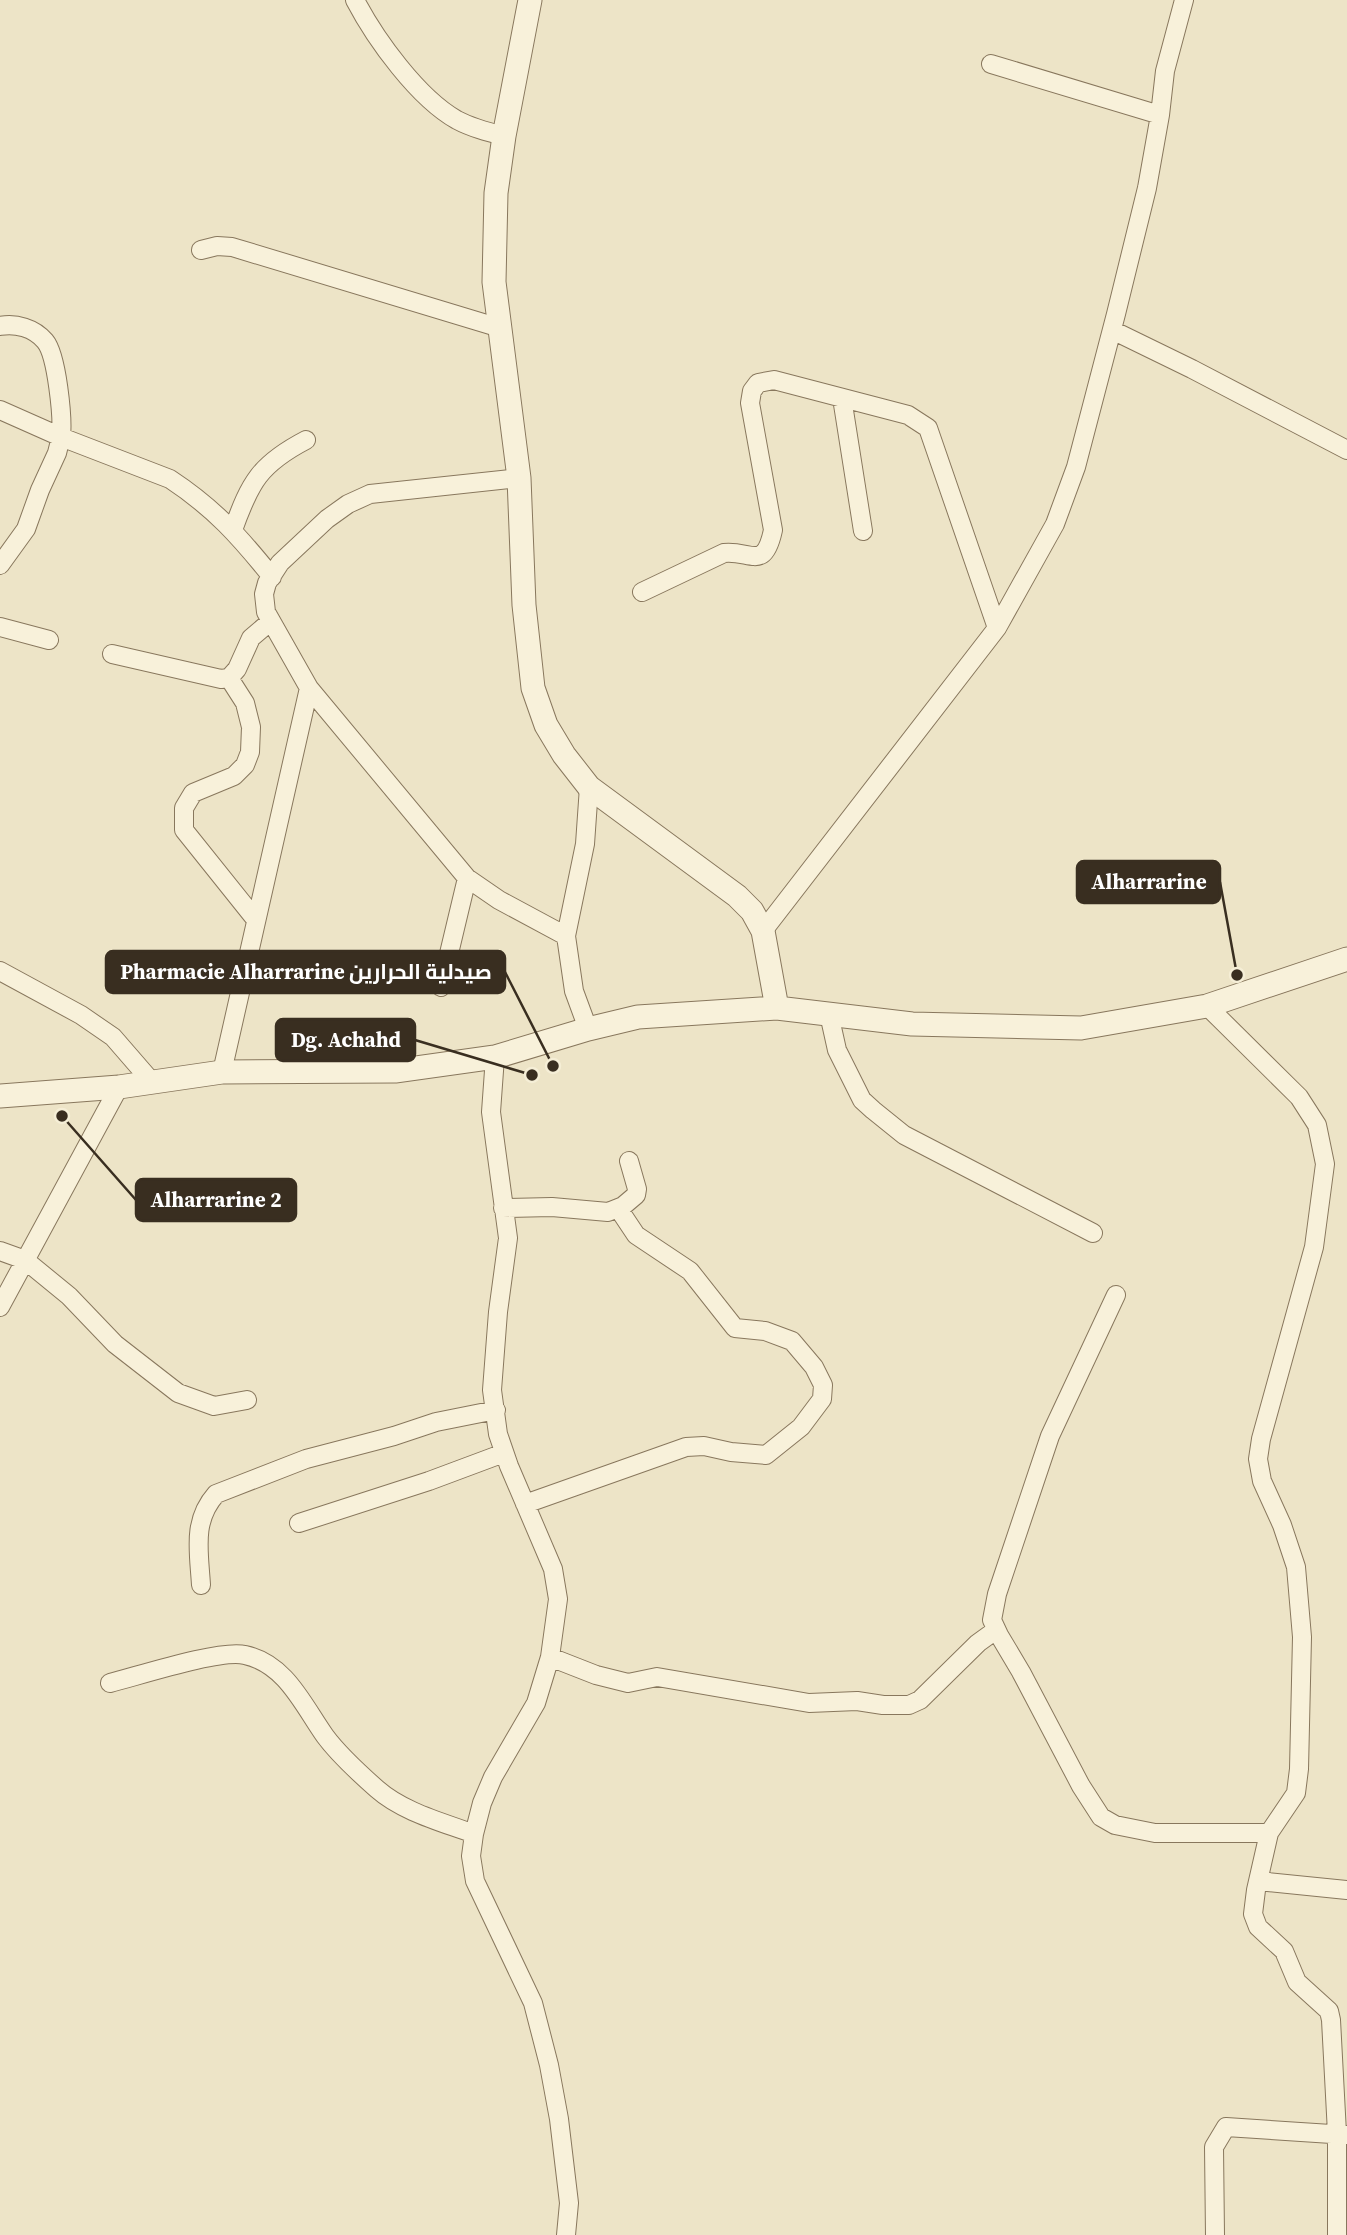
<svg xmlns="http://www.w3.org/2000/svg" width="1347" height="2235" viewBox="0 0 1347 2235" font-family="'Source Serif 4',Cairo,serif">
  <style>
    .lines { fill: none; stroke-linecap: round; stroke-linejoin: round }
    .minor-casing { stroke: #88775d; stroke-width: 20 }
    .tertiary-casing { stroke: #88775d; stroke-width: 25 }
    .minor { stroke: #f8f1da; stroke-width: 18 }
    .tertiary { stroke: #f8f1da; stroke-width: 23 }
    .leader { fill: none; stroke: #392e20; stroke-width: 2.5 }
    .callout-dot { fill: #392e20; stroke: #f5eed6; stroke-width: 2.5 }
    .callout { fill: #392e20; stroke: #392e20; stroke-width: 2.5 }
    .callout-label { font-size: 21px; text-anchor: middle; font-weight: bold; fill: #fff }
  </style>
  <rect width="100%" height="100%" fill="#ede4c7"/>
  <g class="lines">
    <g class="minor-casing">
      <path id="minor" d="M 355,0 C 376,40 418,98 457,120 C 472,128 488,132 504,136
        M 991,64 L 1160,115
        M 201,250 L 217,246 L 232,247 L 500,328
        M 0,326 C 16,323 34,328 45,341 C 57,355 63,418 61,437 L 0,410
        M 1112,330 L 1192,369 L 1347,450
        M 842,398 L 863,531
        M 519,478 L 370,494 L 348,504 L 327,519 L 280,563 L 267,583 L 264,594 L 266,612 L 309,688 L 467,878 L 499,900 L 566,936
        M 233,530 C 250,482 260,464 306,440
        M 0,565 L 26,529 L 40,490 L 57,453 L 61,437 L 170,479 C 214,508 239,536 272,577
        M 642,592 L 724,553 C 751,550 764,572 773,530 L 750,403 L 752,391 L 758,383 L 774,380 L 908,415 L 928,428 L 997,628
        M 0,627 L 49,640
        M 112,654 L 221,679 L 229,678 L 237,669 L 251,638 L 271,621
        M 229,678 L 245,703 L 251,727 L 250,752 L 245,765 L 234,776 L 193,793 L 184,808 L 184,830 L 256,920
        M 763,931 L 997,628 L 1055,524 L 1076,467 L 1116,314 L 1147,188 L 1160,115 L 1165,71 L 1184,0
        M 0,971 L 81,1015 L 113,1037 L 152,1082
        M 441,987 L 467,878
        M 1207,1006 L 1299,1097 L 1317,1125 L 1325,1164 L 1314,1247 L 1261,1439 L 1258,1459 L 1262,1481 L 1282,1525 L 1296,1567 L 1302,1637 L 1299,1769 L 1296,1793 L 1269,1833 L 1256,1890 L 1253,1914 L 1258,1927 L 1284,1951 L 1297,1982 L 1329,2011 L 1331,2020 L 1337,2133 L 1337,2235
        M 829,1014 L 837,1050 L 862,1100 L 873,1110 L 904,1135 L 1093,1233
        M 588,1029 L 574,991 L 566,936 L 585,844 L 589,787
        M 495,1057 L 491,1112 L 508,1238 L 498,1312 L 492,1390 L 498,1434 L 509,1466 L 553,1569 L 558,1599 L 550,1657 L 536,1703 L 493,1777 L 482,1803 L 474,1834 L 471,1856 L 475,1881 L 533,2003 L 549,2065 L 559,2119 L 569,2203 L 566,2235
        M 222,1072 L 309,688
        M 503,1208 L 552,1207 L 608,1212 L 623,1206 L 636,1195 L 637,1189 L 629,1161
        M 0,1251 L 25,1260 L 69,1296 L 115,1344 L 178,1393 L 214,1406 L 247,1400
        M 1116,1295 L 1050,1436 L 997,1594 L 992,1620 L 999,1635 L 1021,1672 L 1081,1786 L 1101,1817 L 1115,1825 L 1155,1833 L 1269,1833
        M 0,1307 L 119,1087
        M 525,1504 L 686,1447 L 704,1446 L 731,1452 L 766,1455 L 801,1427 L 822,1399 L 823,1385 L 814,1367 L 792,1341 L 765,1331 L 735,1328 L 690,1271 L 636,1235 L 618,1208
        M 299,1523 L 429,1481 L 504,1453
        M 201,1585 C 199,1551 192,1521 216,1494 L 306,1459 L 394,1436 L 436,1422 L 496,1410
        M 550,1657 L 596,1675 L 628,1683 L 657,1677 L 809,1703 L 857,1701 L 883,1705 L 909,1705 L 920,1700 L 978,1643 L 996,1630
        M 110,1683 C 138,1676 220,1649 245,1655 C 286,1664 303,1705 325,1736 C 339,1755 360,1774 377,1789 C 403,1812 442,1822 474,1834
        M 1258,1881 L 1347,1890
        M 1215,2235 L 1214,2147 L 1226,2127 L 1347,2135"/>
    </g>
    <g class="tertiary-casing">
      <path id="tertiary" d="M 530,0 L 504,136 L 496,193 L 494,282 L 519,478 L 524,605 L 533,688 L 546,725 L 564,755 L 589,787 L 737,896 L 752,911 L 763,931 L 777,1008
        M 0,1096 L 119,1087 L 222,1072 L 395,1071 L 495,1057 L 588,1029 L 638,1017 L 777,1008 L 912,1024 L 1081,1028 L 1207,1006 L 1347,959"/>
    </g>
    <use href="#minor" class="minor"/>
    <use href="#tertiary" class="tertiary"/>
  </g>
  <path class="leader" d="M1237 975L1220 882M553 1066L505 972M532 1075L415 1040M62 1116L136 1200"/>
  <g class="callout-dot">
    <circle cx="1237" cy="975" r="7"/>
    <circle cx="553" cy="1066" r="7"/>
    <circle cx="532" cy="1075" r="7"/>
    <circle cx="62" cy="1116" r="7"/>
  </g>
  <g class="callout">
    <rect x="1077" y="861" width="143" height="42" rx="7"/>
    <rect x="106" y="951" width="399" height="42" rx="7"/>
    <rect x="276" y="1019" width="139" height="42" rx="7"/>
    <rect x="136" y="1179" width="160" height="42" rx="7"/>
  </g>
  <g class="callout-label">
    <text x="1149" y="889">Alharrarine</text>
    <text x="306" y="979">Pharmacie Alharrarine صيدلية الحرارين</text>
    <text x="346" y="1047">Dg. Achahd</text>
    <text x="216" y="1207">Alharrarine 2</text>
  </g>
</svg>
